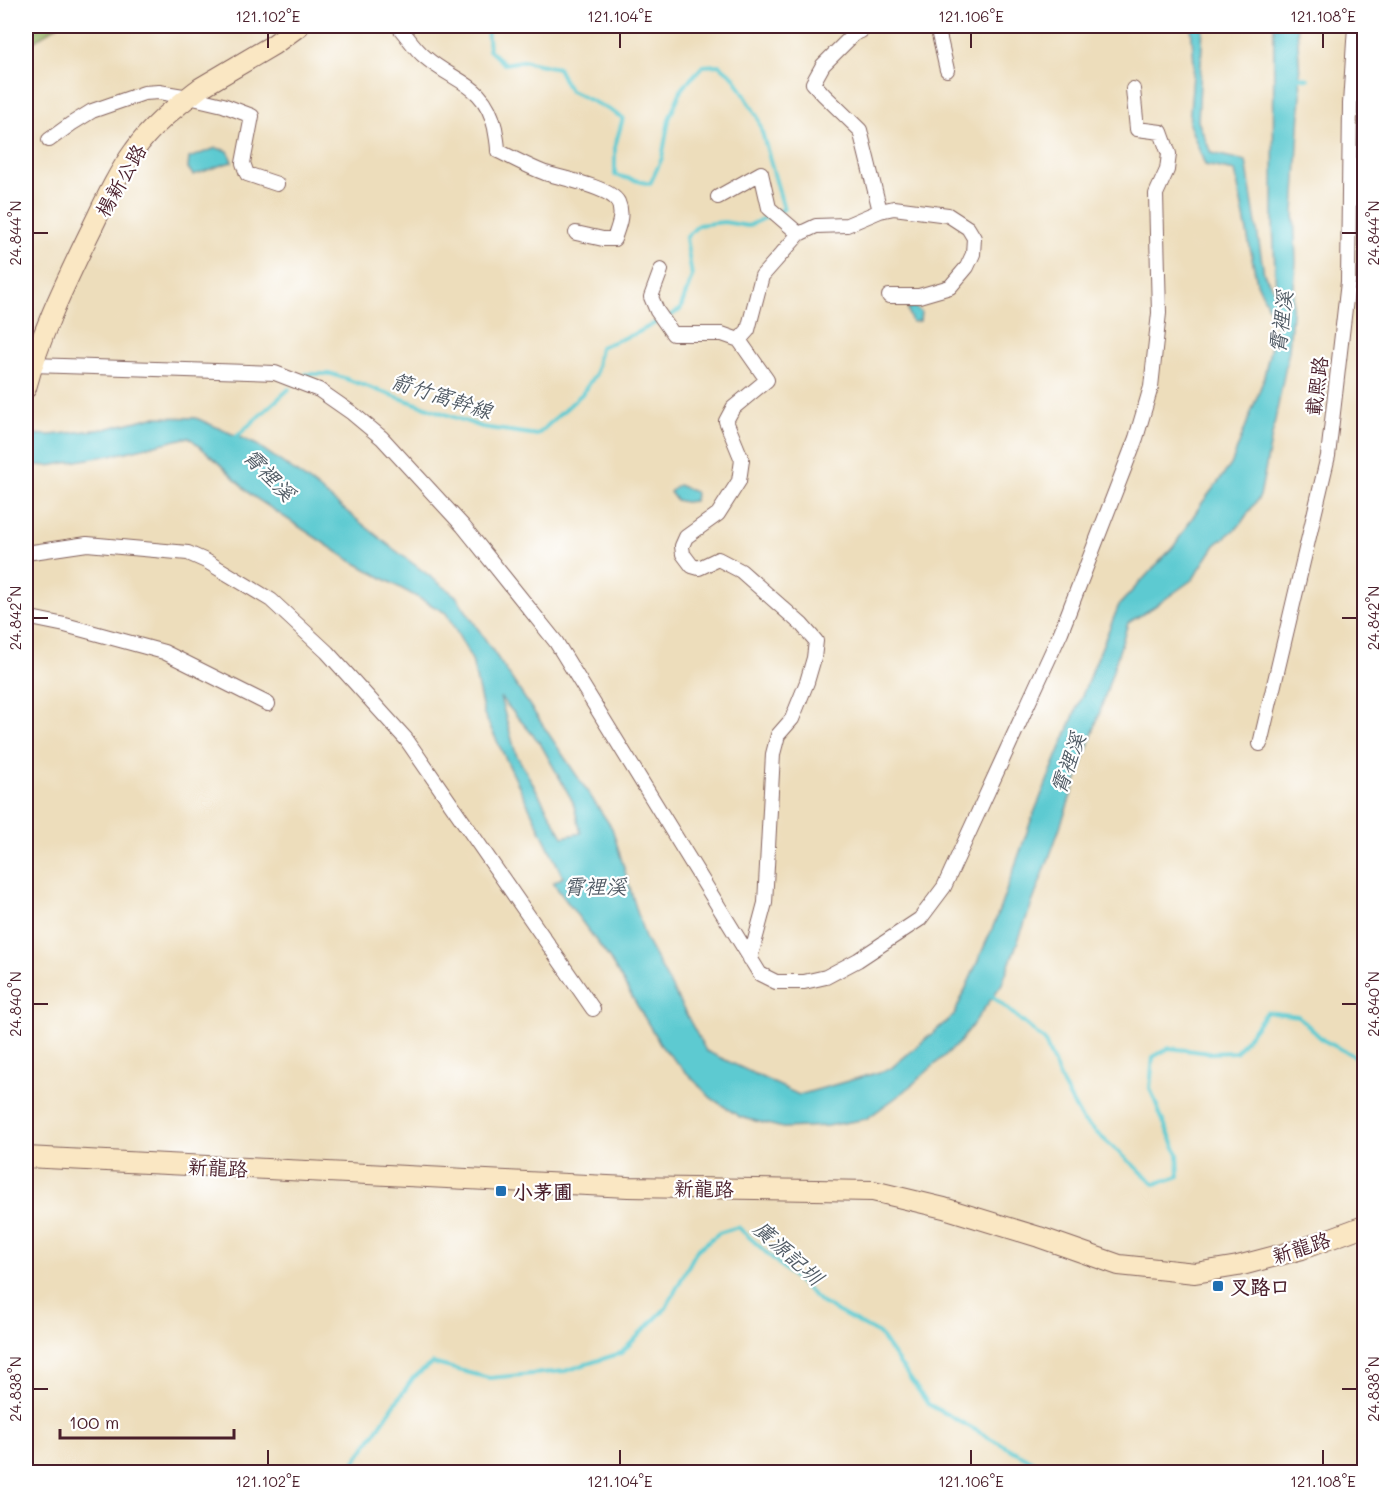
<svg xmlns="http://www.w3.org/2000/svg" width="1390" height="1498" viewBox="0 0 1390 1498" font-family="Mali,'LXGW WenKai TC',sans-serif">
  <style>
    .forest { fill: #98b668; stroke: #716a4a; stroke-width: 1.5 }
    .water { fill: #5dcad1; stroke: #54747e; stroke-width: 1.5; fill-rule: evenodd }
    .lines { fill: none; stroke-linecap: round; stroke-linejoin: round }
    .stream { stroke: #5dcad1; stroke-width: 4 }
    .street-casing { stroke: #83625d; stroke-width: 16 }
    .secondary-casing { stroke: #83625d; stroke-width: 22 }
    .street { stroke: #fff; stroke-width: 14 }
    .secondary { stroke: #fae7c3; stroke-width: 20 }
    .ticks { fill: none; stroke: #4a1f2b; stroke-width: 2 }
    .poi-dot { fill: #1f6fb2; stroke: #fff; stroke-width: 2 }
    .labels { text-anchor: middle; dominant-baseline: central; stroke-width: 4.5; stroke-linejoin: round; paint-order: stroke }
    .street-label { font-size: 20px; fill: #4a1f2b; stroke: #fff }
    .poi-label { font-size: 20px; font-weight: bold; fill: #4a1f2b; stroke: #fff; text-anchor: start }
    .water-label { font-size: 21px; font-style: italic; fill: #515b65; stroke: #fff }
    .neatline { fill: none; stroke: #4a1f2b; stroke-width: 2 }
    .ticks-label { font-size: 15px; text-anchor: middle; fill: #4a1f2b }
  </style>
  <rect width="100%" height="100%" fill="#fff"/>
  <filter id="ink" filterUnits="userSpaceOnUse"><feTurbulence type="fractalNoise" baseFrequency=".0167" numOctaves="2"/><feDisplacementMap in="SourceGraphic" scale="12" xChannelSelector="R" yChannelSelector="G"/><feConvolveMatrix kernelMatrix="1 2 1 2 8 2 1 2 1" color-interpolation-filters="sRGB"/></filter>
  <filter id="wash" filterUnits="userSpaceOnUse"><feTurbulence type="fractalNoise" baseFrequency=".008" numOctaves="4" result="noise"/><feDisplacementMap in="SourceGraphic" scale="24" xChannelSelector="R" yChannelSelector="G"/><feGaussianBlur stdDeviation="1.35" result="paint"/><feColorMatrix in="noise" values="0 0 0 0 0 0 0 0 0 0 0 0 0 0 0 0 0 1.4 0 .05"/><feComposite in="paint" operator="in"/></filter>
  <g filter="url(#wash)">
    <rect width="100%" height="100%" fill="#edddbb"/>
    <path class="forest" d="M 26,26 L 57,26 L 26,47 Z"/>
    <path class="water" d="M 1191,26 L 1203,26 L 1198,121 L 1211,153 L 1246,161 L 1264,274 L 1276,294 L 1273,222 L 1274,26 L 1297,26 L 1301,94 L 1294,213 L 1296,262 L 1289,350 L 1260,496 L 1239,526 L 1215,545 L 1193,579 L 1154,607 L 1128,623 L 1097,721 L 1053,847 L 1002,984 L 960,1042 L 905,1091 L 866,1119 L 827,1126 L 783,1128 L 740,1117 L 711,1098 L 662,1047 L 609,958 L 553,883 L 563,877 L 484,714 L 472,660 L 446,613 L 348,559 L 251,495 L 221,465 L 189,437 L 122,453 L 48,466 L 26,464 L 26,434 L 50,435 L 105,429 L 153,417 L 196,418 L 257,445 L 314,485 L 391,547 L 456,596 L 612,828 L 645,938 L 706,1051 L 799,1095 L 890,1069 L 954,1015 L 995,922 L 1032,818 L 1119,605 L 1174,546 L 1202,503 L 1231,465 L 1263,381 L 1276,324 L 1257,283 L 1235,171 L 1205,165 L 1189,124 L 1194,63 ZM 500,697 L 540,743 L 573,802 L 581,833 L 563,837 L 516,754 Z
      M 216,148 L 228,151 L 232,162 C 219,165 207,171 193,175 L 188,168 L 189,158 Z
      M 914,307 L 921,312 L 920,321 L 912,322 L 909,315 L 908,308 Z
      M 678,485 L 695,492 L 694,501 L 685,502 L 676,500 L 670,492 Z"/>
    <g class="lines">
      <path class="stream" d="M 487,26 L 489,50 L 504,64 L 523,61 L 558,68 L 569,90 L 606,108 L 623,118 L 615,146 L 615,175 L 650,184 L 662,158 L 669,119 L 682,88 L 703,66 L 719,65 L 734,77 L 758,118 L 784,209 L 778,212
        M 1295,76 L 1308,79
        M 1361,88 L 1364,89
        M 666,318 L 680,310 L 692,276 L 686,238 L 698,225 L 724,222 L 748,226 L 771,215
        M 306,374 L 332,374 L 482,427 L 537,435 L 582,394 L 596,374 L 600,347 L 637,333 L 659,321
        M 235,438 L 289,389
        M 990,994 L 1044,1040 L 1063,1085 L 1082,1120 L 1155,1184 L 1179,1176 L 1178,1154 L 1162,1119 L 1150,1088 L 1153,1057 L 1169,1048 L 1210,1053 L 1236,1052 L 1267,1012 L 1298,1016 L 1323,1040 L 1364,1061
        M 348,1472 L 413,1378 L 432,1363 L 489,1378 L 565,1371 L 621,1353 L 666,1308 L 697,1250 L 719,1233 L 738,1227 L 822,1303 L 879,1334 L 928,1404 L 1032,1461 L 1050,1472"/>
    </g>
  </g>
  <g filter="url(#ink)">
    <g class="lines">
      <g class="street-casing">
        <path id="street" d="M 398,26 C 407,36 415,49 425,57 C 455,83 485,83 495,128 C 496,135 498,143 498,151 C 513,158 529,167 545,173 C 561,178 610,187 618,202 C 624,215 618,227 614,239 L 603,239 L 576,233
          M 861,26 L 861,31 L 854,34 L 823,65 L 813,83 L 824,95 L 860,130 L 880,211
          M 937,26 L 947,70
          M 49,140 L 71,124 L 92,111 L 144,93 L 159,92 L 189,97 L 223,105 L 252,116 L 243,163 L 247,174 L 277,184
          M 718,197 L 761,173 L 769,208 L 799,234
          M 661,270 L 651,297 L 657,311 L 673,334 L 722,334 L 739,340 L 767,380 L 733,408 L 726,421 L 742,460 L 739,481 L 718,514 L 686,537 L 682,546 L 683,554 L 692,566 L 699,568 L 718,559 L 741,571 L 802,625 L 816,641 L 814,658 L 807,682 L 792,719 L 778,735 L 773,754 L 765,903 L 750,959
          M 739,340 L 748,330 L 762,276 L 799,234 L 816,226 L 847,225 L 880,211 L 894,208 L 948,215 L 968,228 L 974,238 L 973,254 L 967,267 L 950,287 L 919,296 L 889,296
          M 32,365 L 275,373 L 319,390 L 352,413 L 382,438 L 463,526 L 556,642 L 760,974 L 776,982 L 804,982 L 826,977 L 858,960 L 920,919 L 944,887 L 1061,632 L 1136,438 L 1151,387 L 1159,313 L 1156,194 L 1167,170 L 1169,154 L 1161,132 L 1137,129 L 1133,89
          M 26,553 L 87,544 L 188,553 L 206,561 L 271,600 L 327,652 L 406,739 L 593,1009
          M 26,617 L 65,625 L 164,652 L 268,704
          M 1260,744 L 1328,456 L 1348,282 L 1350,104 L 1355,26"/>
      </g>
      <g class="secondary-casing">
        <path id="secondary" d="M 26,388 C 40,335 64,286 88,236 C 102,208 115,177 134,151 C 151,126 176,107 200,88 L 273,45 L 299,26
          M 26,1157 L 628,1187 L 873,1191 L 944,1208 L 1039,1237 L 1119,1265 L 1195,1273 L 1238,1266 L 1302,1249 L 1364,1226"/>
      </g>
      <use href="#street" class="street"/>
      <use href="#secondary" class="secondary"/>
    </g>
  </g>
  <path class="ticks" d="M 268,33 L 268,48M 620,33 L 620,48M 971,33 L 971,48M 1323,33 L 1323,48M 33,233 L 48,233M 1342,233 L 1357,233M 33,618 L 48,618M 1342,618 L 1357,618M 33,1004 L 48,1004M 1342,1004 L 1357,1004M 33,1389 L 48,1389M 1342,1389 L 1357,1389M 268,1450 L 268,1465M 620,1450 L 620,1465M 971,1450 L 971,1465M 1323,1450 L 1323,1465"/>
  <g class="poi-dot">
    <rect x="495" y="1185" width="12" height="12" rx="3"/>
    <rect x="1212" y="1280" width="12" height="12" rx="3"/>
  </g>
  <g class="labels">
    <g class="street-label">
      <text transform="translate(120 180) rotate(-60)">楊新公路</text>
      <text transform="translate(1316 386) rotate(-83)">載熙路</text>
      <text transform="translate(218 1167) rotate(3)">新龍路</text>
      <text transform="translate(704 1188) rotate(1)">新龍路</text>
      <text transform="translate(1301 1247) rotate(-18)">新龍路</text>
    </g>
    <g class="poi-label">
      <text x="513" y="1191">小茅圃</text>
      <text x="1230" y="1286">叉路口</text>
    </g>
    <g class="water-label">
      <text transform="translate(1280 322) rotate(-83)">霄裡溪</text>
      <text transform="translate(442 395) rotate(18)">箭竹窩幹線</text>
      <text transform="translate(270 474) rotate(46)">霄裡溪</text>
      <text transform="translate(1067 763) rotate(-70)">霄裡溪</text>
      <text x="595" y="885">霄裡溪</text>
      <text transform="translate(789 1252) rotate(42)">廣源記圳</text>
    </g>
  </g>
  <rect width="1390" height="1498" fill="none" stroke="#fff" stroke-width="66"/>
  <path d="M60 1429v9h174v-9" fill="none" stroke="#4a1f2b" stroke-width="3"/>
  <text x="69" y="1429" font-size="18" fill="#4a1f2b" stroke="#ffffff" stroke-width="4.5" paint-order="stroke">100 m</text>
  <rect x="33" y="33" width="1324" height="1432" class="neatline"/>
  <g class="ticks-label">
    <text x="268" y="22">121.102°E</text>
    <text x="620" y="22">121.104°E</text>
    <text x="971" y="22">121.106°E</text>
    <text x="1323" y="22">121.108°E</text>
    <text transform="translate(16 233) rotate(-90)" y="5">24.844°N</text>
    <text transform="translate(1374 233) rotate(-90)" y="5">24.844°N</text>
    <text transform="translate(16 618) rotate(-90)" y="5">24.842°N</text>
    <text transform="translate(1374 618) rotate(-90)" y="5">24.842°N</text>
    <text transform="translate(16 1004) rotate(-90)" y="5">24.840°N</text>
    <text transform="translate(1374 1004) rotate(-90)" y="5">24.840°N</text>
    <text transform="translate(16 1389) rotate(-90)" y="5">24.838°N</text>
    <text transform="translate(1374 1389) rotate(-90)" y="5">24.838°N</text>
    <text x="268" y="1487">121.102°E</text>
    <text x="620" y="1487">121.104°E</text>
    <text x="971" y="1487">121.106°E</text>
    <text x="1323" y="1487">121.108°E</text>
  </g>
</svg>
